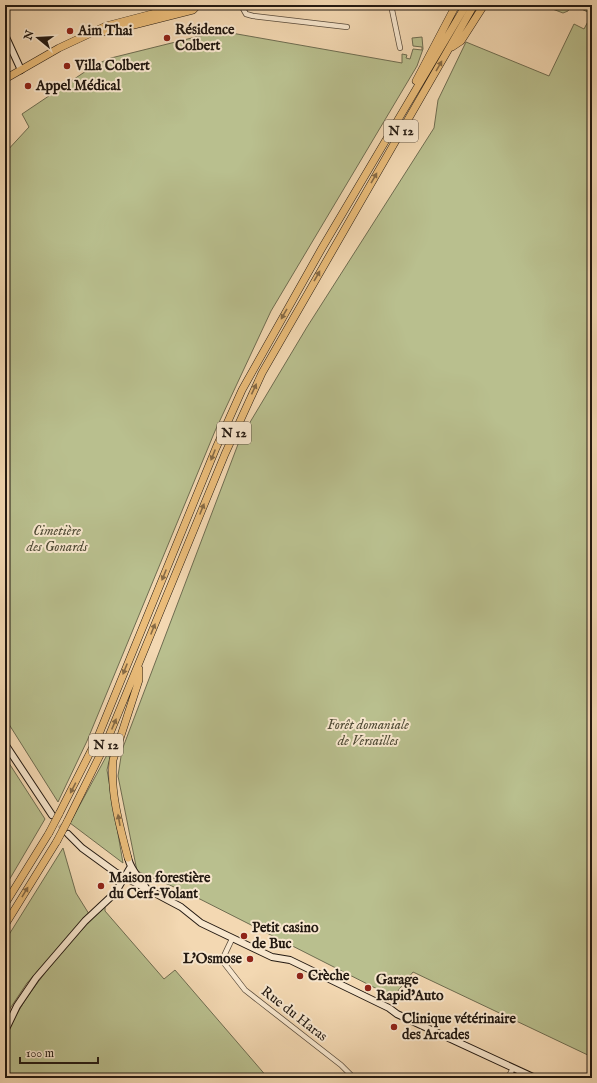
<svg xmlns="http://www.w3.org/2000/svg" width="597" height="1083" viewBox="0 0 597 1083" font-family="'IM FELL English',serif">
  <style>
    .green { fill: #b9bf8e; stroke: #6e6c50 }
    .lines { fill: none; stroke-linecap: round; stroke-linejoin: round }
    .secondary-tunnel { stroke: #c9b292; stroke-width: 6; stroke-dasharray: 6 3; stroke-linecap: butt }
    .minor-casing { stroke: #574939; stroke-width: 6 }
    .secondary-casing { stroke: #231911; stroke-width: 8 }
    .primary-casing { stroke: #231911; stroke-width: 8 }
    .trunk-casing { stroke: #231911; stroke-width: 8 }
    .minor { stroke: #f7e6cd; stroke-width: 4.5 }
    .secondary { stroke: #f7e6cd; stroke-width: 6 }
    .primary { stroke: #eabc79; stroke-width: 7 }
    .trunk { stroke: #eabc79; stroke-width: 7 }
    .trunk-bridge-casing { stroke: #231911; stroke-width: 8; stroke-linecap: butt }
    .trunk-bridge { stroke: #eabc79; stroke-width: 7 }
    .oneway { fill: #866a45 }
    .poi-dot { fill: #8f2418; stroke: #f7e6cd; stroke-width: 1.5 }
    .labels { text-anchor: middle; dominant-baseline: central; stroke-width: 4; stroke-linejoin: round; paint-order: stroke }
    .shield { fill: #f7e6cd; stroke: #635649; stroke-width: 1 }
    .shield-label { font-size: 13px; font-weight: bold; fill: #231911 }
    .poi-label { font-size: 14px; font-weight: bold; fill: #231911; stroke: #f7e6cd; text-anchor: start }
    .park-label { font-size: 14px; font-style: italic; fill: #504b36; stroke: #f7e6cd }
    .street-label { font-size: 14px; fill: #231911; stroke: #f7e6cd }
  </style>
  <rect width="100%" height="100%" fill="#f3d8b2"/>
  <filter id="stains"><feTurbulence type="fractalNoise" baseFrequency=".005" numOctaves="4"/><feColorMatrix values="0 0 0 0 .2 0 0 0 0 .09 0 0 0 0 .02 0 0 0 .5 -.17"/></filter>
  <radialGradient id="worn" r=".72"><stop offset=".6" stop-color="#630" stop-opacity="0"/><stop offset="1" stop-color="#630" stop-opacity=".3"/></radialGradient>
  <path class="green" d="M 542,5 L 572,5 L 568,11 L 563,13 Z
    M 573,5 L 592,5 L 592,1057 L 413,972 L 393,997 L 188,893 L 137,871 L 118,776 L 122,750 L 240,439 L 307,327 L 434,128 L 438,100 L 466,42 L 549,76 L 574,24 L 584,29 L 592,14 Z
    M 220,31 L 402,63 L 402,54 L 407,55 L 406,58 L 410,59 L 413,49 L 422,50 L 422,47 L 413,46 L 412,38 L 422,37 L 423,49 L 417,66 L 271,311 L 215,431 L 87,741 L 58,802 L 5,718 L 5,153 L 29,127 L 22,114 L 95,65 L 111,58 Z
    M 107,755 L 110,757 L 107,770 L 123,863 L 70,823 Z
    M 5,757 L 45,819 L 5,887 Z
    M 63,848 L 76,893 L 89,914 L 27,983 L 5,1016 L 5,941 Z
    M 105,906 L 105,911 L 164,979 L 175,970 L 268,1078 L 5,1078 C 5,1067 4,1055 5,1044 C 9,1008 78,932 105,906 Z"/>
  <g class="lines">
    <path class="secondary-tunnel" d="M 54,818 L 68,834"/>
    <g class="minor-casing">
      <path id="minor" d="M 241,5 L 246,14 L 253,16 L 347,27
        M 391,5 L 400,48
        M 232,939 L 223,958 L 224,963 L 245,990 L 341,1065 L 354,1078
        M 508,1078 L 513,1068"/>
    </g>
    <g class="secondary-casing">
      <path id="secondary" d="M 5,35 L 21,70
        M 5,744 L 52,815
        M 68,834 L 82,848 L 115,872 L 181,907 L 201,923 L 272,957 L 290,960 L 389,1008 L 397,1014 L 535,1078
        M 128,858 C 132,874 141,877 147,890
        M 5,1031 L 17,1006 L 36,978 L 85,921 L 115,893 L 130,868"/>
    </g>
    <g class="primary-casing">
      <path id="primary" d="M 95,33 L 114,30 L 193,10 L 198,5
        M 5,79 L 59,48 L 106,26 L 186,5"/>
    </g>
    <g class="trunk-casing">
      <path id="trunk" d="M 452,47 L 461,41 L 484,5
        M 416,81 L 456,5
        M 59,814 L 97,739 L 216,448 L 242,390 L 322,248 L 466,5
        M 67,822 L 106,743 L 225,454 L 262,373 L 474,5
        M 128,858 C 120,827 110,793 113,760 L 139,680 L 139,669
        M 5,904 L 49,833
        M 5,925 L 57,841"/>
    </g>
    <use href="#minor" class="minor"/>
    <use href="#secondary" class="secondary"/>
    <use href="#primary" class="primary"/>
    <use href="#trunk" class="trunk"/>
    <g class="trunk-bridge-casing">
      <path id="trunk-bridge" d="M 49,833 L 59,814
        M 57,841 L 67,822"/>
    </g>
    <use href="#trunk-bridge" class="trunk-bridge"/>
  </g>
  <defs><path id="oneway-solid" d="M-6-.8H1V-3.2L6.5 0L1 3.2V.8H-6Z"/></defs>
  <g class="oneway">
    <use href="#oneway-solid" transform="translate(439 66) rotate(-60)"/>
    <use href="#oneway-solid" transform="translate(374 178) rotate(-60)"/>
    <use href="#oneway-solid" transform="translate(317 276) rotate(-60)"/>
    <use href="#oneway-solid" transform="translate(284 314) rotate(120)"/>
    <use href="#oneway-solid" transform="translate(254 389) rotate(-65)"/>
    <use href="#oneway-solid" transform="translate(213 455) rotate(112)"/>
    <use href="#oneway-solid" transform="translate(202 509) rotate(-68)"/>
    <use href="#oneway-solid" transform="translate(164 575) rotate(112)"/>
    <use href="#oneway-solid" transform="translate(153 629) rotate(-68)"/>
    <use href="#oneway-solid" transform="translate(125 669) rotate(112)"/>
    <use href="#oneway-solid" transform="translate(114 724) rotate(-67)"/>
    <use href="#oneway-solid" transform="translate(73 788) rotate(118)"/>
    <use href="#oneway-solid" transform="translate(119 820) rotate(-100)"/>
    <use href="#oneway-solid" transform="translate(25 892) rotate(-59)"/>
  </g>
  <g class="poi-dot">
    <circle cx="70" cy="31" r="4"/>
    <circle cx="167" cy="38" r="4"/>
    <circle cx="67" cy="66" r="4"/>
    <circle cx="28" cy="86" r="4"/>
    <circle cx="101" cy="886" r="4"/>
    <circle cx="244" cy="936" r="4"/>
    <circle cx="250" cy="959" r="4"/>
    <circle cx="300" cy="976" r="4"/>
    <circle cx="368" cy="988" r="4"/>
    <circle cx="394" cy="1027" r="4"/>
  </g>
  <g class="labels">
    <g class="shield">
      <rect x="384" y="120" width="34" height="22" rx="3"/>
      <rect x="217" y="422" width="34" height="22" rx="3"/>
      <rect x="89" y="734" width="34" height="22" rx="3"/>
    </g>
    <g class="shield-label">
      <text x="401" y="131">N 12</text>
      <text x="234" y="433">N 12</text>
      <text x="106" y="745">N 12</text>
    </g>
    <g class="poi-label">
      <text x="175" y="30">Résidence<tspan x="175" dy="16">Colbert</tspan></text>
      <text x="78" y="31">Aim Thai</text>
      <text x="75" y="66">Villa Colbert</text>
      <text x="36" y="86">Appel Médical</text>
      <text x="109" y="878">Maison forestière<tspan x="109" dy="16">du Cerf-Volant</tspan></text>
      <text x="252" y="928">Petit casino<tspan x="252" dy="16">de Buc</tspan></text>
      <text x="242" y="959" text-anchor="end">L'Osmose</text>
      <text x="308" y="976">Crèche</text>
      <text x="376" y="980">Garage<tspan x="376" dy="16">Rapid'Auto</tspan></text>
      <text x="402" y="1019">Clinique vétérinaire<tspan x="402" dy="16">des Arcades</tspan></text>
    </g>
    <g class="park-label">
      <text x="57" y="531">Cimetière<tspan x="57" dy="16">des Gonards</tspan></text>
      <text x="368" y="725">Forêt domaniale<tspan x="368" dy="16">de Versailles</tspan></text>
    </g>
    <g class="street-label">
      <text transform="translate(294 1014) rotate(38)">Rue du Haras</text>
    </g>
  </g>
  <rect width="597" height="1083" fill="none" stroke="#f3d8b2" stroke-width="20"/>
  <rect x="6" y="6" width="585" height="1071" fill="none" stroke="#231911" stroke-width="2"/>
  <rect x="10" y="10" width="577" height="1063" fill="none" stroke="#231911"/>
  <g transform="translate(38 38) rotate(288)" stroke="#f7e6cd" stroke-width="3" paint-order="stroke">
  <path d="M0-3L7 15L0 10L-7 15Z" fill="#231911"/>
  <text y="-6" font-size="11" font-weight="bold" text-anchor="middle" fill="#231911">N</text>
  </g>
  <path d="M20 1057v6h78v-6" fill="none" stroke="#231911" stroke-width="2"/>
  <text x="26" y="1057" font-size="12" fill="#231911" stroke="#f7e6cd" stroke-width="3" paint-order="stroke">100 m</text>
  <rect width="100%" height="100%" filter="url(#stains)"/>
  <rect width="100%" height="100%" fill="url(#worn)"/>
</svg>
